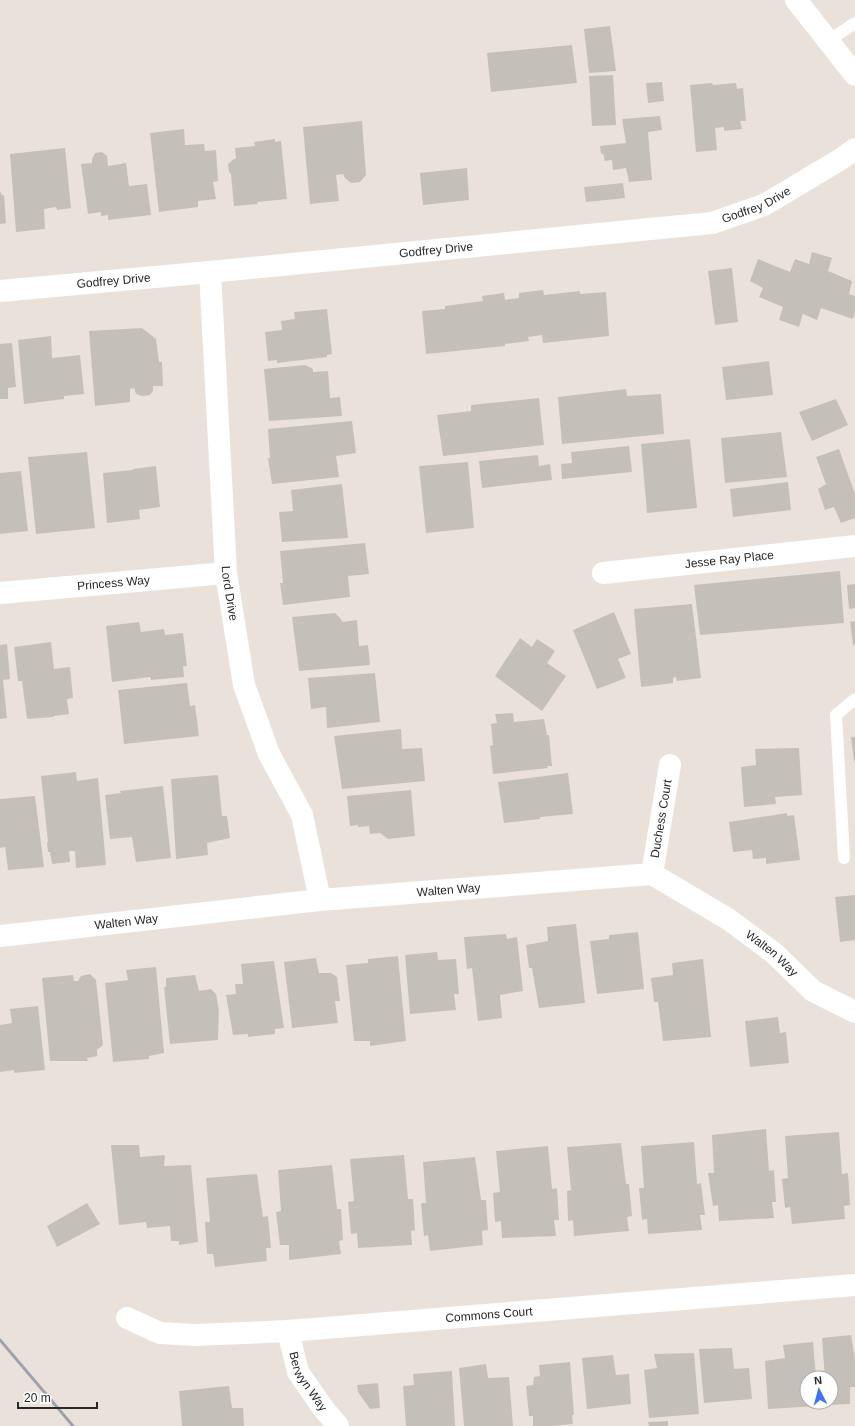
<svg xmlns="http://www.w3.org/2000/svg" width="855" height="1426" viewBox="0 0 855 1426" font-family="Helvetica,sans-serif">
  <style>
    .building { fill: #c5bfba }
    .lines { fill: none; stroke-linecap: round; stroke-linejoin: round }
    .lane { stroke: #fff; stroke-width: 12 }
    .street { stroke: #fff; stroke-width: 22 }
    .secondary { stroke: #fff; stroke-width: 22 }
    .rail { stroke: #9da2b2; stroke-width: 3 }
    .labels { text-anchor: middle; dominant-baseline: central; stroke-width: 3; stroke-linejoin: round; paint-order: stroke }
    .street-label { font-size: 12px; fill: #282828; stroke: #fff }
  </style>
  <rect width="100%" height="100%" fill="#eae2da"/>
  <path class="building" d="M 610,26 L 616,71 L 589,73 L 584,29 Z
    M 572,45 L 577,83 L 491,92 L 487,53 Z
    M 613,75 L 616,125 L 592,126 L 589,76 Z
    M 662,82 L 664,101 L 648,103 L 646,83 Z
    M 712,83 L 713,85 L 736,83 L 737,89 L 743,88 L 746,121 L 740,121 L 742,129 L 724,131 L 724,127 L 715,128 L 717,150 L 696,152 L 690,85 Z
    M 660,116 L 662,130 L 648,132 L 652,180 L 629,182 L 626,168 L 613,170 L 612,160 L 605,161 L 603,153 L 601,154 L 600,146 L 626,143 L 622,119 Z
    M 362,121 L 366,175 L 360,182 L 351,183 L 345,178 L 343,174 L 336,175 L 339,201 L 310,204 L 303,127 Z
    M 184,129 L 185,145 L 204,144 L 205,151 L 216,150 L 218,181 L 213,182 L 216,199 L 198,201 L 198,207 L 159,212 L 150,133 Z
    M 275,139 L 275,142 L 281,141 L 287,199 L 257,202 L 258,204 L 234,206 L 231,174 L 229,172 L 228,164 L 234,159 L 236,158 L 235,148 L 255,146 L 254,142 Z
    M 65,148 L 71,208 L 57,210 L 56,207 L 44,209 L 45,229 L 16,232 L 10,154 Z
    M 102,152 L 107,156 L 108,166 L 126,163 L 129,186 L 147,184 L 151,215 L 108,220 L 108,215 L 101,216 L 101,212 L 88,214 L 81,164 L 92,163 L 92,159 L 95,153 Z
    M 467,168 L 469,200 L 423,205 L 420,173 Z
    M 623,183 L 625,198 L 586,202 L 584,187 Z
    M 0,191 L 2,195 L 4,195 L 6,223 L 0,224 Z
    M 812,252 L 832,258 L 828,271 L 852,281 L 849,294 L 855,296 L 855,313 L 853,319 L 821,308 L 817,320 L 803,314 L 799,327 L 779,320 L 783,307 L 759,297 L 763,288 L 750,281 L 758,259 L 790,272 L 795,259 L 809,264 Z
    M 732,268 L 738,322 L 715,325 L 708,271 Z
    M 543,290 L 544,295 L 580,291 L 580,294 L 606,292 L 609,336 L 543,343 L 542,335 L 528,337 L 529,341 L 505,344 L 505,346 L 426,354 L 422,311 L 445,309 L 445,306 L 483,301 L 482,296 L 504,293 L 505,300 L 519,298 L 519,293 Z
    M 327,309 L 332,354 L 327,355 L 327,357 L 277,363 L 277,360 L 268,361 L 265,332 L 282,330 L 281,321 L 295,319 L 294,312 Z
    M 142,328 L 156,339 L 159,362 L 162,362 L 163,386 L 153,386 L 153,391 L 150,395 L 142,396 L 136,394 L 134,388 L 130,389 L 130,402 L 95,406 L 89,331 Z
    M 51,336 L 52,358 L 80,355 L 84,394 L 64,396 L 64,399 L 24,404 L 18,340 Z
    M 12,343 L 16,387 L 8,388 L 8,399 L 0,399 L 0,344 Z
    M 769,361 L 773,395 L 726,400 L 722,367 Z
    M 305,365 L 313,369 L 313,372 L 328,371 L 330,398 L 340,397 L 342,416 L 269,421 L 264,369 Z
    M 626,389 L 627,396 L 661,394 L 664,434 L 562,444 L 558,397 Z
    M 539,398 L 544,445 L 443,456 L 437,415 L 471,411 L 471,405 Z
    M 836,399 L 848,425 L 812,441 L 799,412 Z
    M 352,421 L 356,453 L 336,456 L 339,477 L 272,484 L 268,458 L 270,458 L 268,429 Z
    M 781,432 L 787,477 L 725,483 L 721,438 Z
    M 690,439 L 697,508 L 647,513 L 641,444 Z
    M 629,446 L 632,472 L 562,479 L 561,464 L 572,463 L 571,452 Z
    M 839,449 L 855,494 L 855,518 L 841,523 L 834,507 L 825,510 L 818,489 L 826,484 L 816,457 Z
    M 87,452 L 95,528 L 36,534 L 28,457 Z
    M 538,455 L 539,466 L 550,464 L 552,480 L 482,488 L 479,461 Z
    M 468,462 L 474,528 L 426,533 L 419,466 Z
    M 156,466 L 160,507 L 139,510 L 140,519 L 107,523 L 103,473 L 133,470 L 133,469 Z
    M 21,471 L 28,531 L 0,534 L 0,473 Z
    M 788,482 L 791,510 L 733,517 L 730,489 Z
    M 342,484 L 348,538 L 282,542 L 279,512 L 293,511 L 291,490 Z
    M 365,543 L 369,574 L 348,576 L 350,597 L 283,605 L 280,583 L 283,583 L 280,551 Z
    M 840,571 L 844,623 L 700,635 L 694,585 Z
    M 855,584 L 855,608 L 849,609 L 847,585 Z
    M 692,604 L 701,678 L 677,681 L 676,677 L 673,678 L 673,683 L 641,687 L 634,609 Z
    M 614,612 L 631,654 L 618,659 L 626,678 L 597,689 L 573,630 Z
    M 335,613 L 341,619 L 342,622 L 357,620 L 359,646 L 368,645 L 370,665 L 299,671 L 292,617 Z
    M 855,621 L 855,645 L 853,645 L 850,622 Z
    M 139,622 L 141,632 L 164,629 L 165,635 L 183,633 L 187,666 L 183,666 L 184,677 L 151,680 L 150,677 L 112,682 L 106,626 Z
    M 520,638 L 532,647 L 537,639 L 555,651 L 547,663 L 566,676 L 542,711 L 495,676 Z
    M 51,642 L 54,669 L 70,667 L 73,698 L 67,699 L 69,714 L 54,716 L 54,717 L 27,719 L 22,681 L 18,681 L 14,647 Z
    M 7,644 L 10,679 L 3,680 L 7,718 L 0,719 L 0,645 Z
    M 375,673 L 380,722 L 327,728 L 326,707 L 311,709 L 308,678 Z
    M 187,683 L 190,706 L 195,705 L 199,736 L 124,744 L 118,690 Z
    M 513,713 L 514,722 L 544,719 L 547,735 L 549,735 L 552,766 L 547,766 L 548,768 L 493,774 L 490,746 L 493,745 L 491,724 L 497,723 L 495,714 Z
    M 401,729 L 402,749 L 422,748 L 425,781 L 342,789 L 334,736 Z
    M 851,737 L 855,737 L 855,762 L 854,762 Z
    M 799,748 L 802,795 L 775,797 L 776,804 L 744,807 L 741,767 L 756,765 L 755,749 Z
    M 76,772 L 77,781 L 98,778 L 106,865 L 76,868 L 75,851 L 69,851 L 70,862 L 52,864 L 50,852 L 48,852 L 47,842 L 48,842 L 41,776 Z
    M 568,773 L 573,814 L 540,817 L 540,819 L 504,823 L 498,782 Z
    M 218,775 L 222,816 L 227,816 L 230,838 L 207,843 L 208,855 L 176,859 L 171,779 Z
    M 163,786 L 171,858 L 136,862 L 132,837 L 110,839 L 105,795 L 121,793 L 120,791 Z
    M 411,790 L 415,836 L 388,839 L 380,833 L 370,834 L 369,826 L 358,827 L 358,825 L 350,826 L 347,796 Z
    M 35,796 L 44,867 L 8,870 L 5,847 L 0,848 L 0,799 Z
    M 787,813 L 787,816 L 794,815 L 800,860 L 766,864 L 766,858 L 753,859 L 752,850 L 733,852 L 729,822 Z
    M 855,895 L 855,940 L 840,942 L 835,897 Z
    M 576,924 L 585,1003 L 539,1008 L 532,968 L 529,968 L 526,945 L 548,941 L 547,927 Z
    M 638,932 L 644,989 L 597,994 L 590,941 L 609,939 L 609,935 Z
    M 506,934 L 507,939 L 517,937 L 523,991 L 500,995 L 502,1018 L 478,1021 L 472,968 L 467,969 L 464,937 Z
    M 437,952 L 438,960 L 456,959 L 459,994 L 454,994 L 456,1010 L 410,1014 L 405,955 Z
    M 398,956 L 406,1041 L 370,1046 L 370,1041 L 354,1041 L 346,965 L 368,963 L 368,959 Z
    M 316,958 L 319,973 L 331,973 L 337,977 L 340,1001 L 335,1001 L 338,1023 L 292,1028 L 284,962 Z
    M 703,959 L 711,1037 L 663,1041 L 658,1002 L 654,1002 L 651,978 L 673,975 L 672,963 Z
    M 274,961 L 284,1028 L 275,1029 L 275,1034 L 248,1037 L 248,1034 L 233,1035 L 226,995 L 236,994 L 235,984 L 243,984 L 241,964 Z
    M 156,967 L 164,1053 L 149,1056 L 149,1059 L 113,1062 L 105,983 L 128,980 L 126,970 Z
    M 90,974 L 96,980 L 103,1045 L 97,1050 L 97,1056 L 87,1058 L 88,1061 L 50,1061 L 42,978 L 73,975 L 74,981 L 78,981 L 81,976 Z
    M 195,975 L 199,991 L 211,989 L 216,994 L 219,1011 L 218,1040 L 170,1044 L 164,987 L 166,987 L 166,978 Z
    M 38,1006 L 45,1070 L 14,1073 L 14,1070 L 0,1072 L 0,1025 L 12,1023 L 10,1009 Z
    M 778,1017 L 780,1033 L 786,1032 L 789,1063 L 750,1067 L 745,1021 Z
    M 766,1129 L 769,1171 L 774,1170 L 776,1202 L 772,1202 L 774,1218 L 719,1221 L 718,1205 L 713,1206 L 708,1173 L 714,1173 L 712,1135 Z
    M 839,1132 L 842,1174 L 848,1173 L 850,1205 L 844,1206 L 845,1219 L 792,1224 L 790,1207 L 785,1208 L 782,1179 L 788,1178 L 785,1136 Z
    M 694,1142 L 697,1184 L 701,1183 L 705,1215 L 700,1215 L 702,1230 L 648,1234 L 647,1219 L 642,1220 L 639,1188 L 644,1188 L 641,1146 Z
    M 621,1143 L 626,1184 L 629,1184 L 632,1216 L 627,1217 L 629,1231 L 574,1236 L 573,1220 L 568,1221 L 567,1191 L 571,1190 L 567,1147 Z
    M 111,1145 L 139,1145 L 140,1157 L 165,1155 L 164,1166 L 191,1165 L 198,1242 L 179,1245 L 179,1241 L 171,1241 L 170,1226 L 147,1228 L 146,1222 L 119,1225 Z
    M 548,1146 L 552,1189 L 557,1188 L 559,1220 L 554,1220 L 556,1236 L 502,1238 L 501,1221 L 495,1222 L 493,1193 L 500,1192 L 496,1151 Z
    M 404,1155 L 408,1199 L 413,1199 L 415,1230 L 411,1231 L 412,1245 L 358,1248 L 357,1233 L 351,1234 L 348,1202 L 354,1201 L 350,1159 Z
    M 475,1157 L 481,1200 L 486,1200 L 488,1230 L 482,1231 L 483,1245 L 430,1251 L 428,1235 L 424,1236 L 421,1203 L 426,1203 L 423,1162 Z
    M 332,1165 L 337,1209 L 341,1209 L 343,1240 L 339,1241 L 341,1254 L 289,1260 L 289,1245 L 280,1245 L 276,1212 L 281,1211 L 278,1170 Z
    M 257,1174 L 263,1217 L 268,1216 L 271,1248 L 266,1248 L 267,1261 L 215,1267 L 213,1254 L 207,1254 L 205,1222 L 210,1222 L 206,1178 Z
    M 87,1203 L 100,1224 L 57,1247 L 47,1226 Z
    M 851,1335 L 855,1359 L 855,1387 L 850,1387 L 850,1404 L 827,1405 L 827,1402 L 831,1402 L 831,1378 L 825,1378 L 822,1338 Z
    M 813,1342 L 816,1378 L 807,1378 L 807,1402 L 817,1402 L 818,1406 L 768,1409 L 765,1361 L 785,1358 L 783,1345 Z
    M 732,1348 L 734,1369 L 749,1368 L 752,1399 L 704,1403 L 699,1349 Z
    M 694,1353 L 699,1414 L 649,1418 L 644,1370 L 657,1368 L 654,1354 Z
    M 613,1355 L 616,1375 L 629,1374 L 631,1404 L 587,1409 L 582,1358 Z
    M 570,1362 L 574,1415 L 572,1415 L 573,1424 L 551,1426 L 533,1426 L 533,1416 L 529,1416 L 526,1386 L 533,1385 L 534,1377 L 540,1376 L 539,1365 Z
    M 486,1364 L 488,1378 L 509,1377 L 513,1426 L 464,1426 L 459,1368 Z
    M 452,1371 L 455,1426 L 406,1426 L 403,1386 L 414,1385 L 413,1374 Z
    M 378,1383 L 380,1408 L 370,1409 L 358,1392 L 357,1385 Z
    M 229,1386 L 232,1408 L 243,1408 L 244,1426 L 182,1426 L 179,1391 Z
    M 668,1421 L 668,1426 L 649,1426 L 648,1422 Z"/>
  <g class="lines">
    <path class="lane" d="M 828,41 L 855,23
      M 844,858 L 836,715 L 855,699"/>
    <g class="street">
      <path id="s1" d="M 210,272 L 226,573 L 244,685 L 269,754 L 302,815 L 320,900"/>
      <path id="s2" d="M 0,291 L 210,272 L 712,223 L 764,205 L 841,159 L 855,149"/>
      <path id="s3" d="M 603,573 L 855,546"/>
      <path id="s4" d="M 0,593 L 226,573"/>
      <path id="s5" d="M 652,874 L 670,765"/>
      <path id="s6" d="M 0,936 L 320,900 L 652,874 L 728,919 L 774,953 L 813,991 L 855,1012"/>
      <path id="s7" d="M 127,1318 L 160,1333 L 196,1335 L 288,1331 L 855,1285"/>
      <path id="s8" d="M 288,1331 L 298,1372 L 323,1408 L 338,1426"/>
    </g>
    <path class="secondary" d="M 796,0 L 855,75"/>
    <path class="rail" d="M 0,1340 L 73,1426"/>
  </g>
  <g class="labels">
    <g class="street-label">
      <text stroke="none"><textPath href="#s2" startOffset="763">Godfrey Drive</textPath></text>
      <text stroke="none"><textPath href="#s2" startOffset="438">Godfrey Drive</textPath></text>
      <text stroke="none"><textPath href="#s2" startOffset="114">Godfrey Drive</textPath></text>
      <text stroke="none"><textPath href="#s3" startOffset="127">Jesse Ray Place</textPath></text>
      <text stroke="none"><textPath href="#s4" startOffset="114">Princess Way</textPath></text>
      <text stroke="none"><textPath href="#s1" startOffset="322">Lord Drive</textPath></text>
      <text stroke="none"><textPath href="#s5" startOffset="56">Duchess Court</textPath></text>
      <text stroke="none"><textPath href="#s6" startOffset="451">Walten Way</textPath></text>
      <text stroke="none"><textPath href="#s6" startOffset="127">Walten Way</textPath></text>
      <text stroke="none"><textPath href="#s6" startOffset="799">Walten Way</textPath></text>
      <text stroke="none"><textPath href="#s7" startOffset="366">Commons Court</textPath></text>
      <text stroke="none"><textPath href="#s8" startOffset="55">Berwyn Way</textPath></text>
    </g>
  </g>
  <g transform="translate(819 1390) rotate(354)"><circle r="19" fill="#ffffff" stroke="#a9a9a9"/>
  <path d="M0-3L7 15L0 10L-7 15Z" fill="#4170f0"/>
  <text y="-6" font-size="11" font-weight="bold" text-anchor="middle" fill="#282828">N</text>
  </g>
  <path d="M18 1402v6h79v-6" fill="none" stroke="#282828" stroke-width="2"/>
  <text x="24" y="1402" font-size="12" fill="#282828" stroke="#ffffff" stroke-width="3" paint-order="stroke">20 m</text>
</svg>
